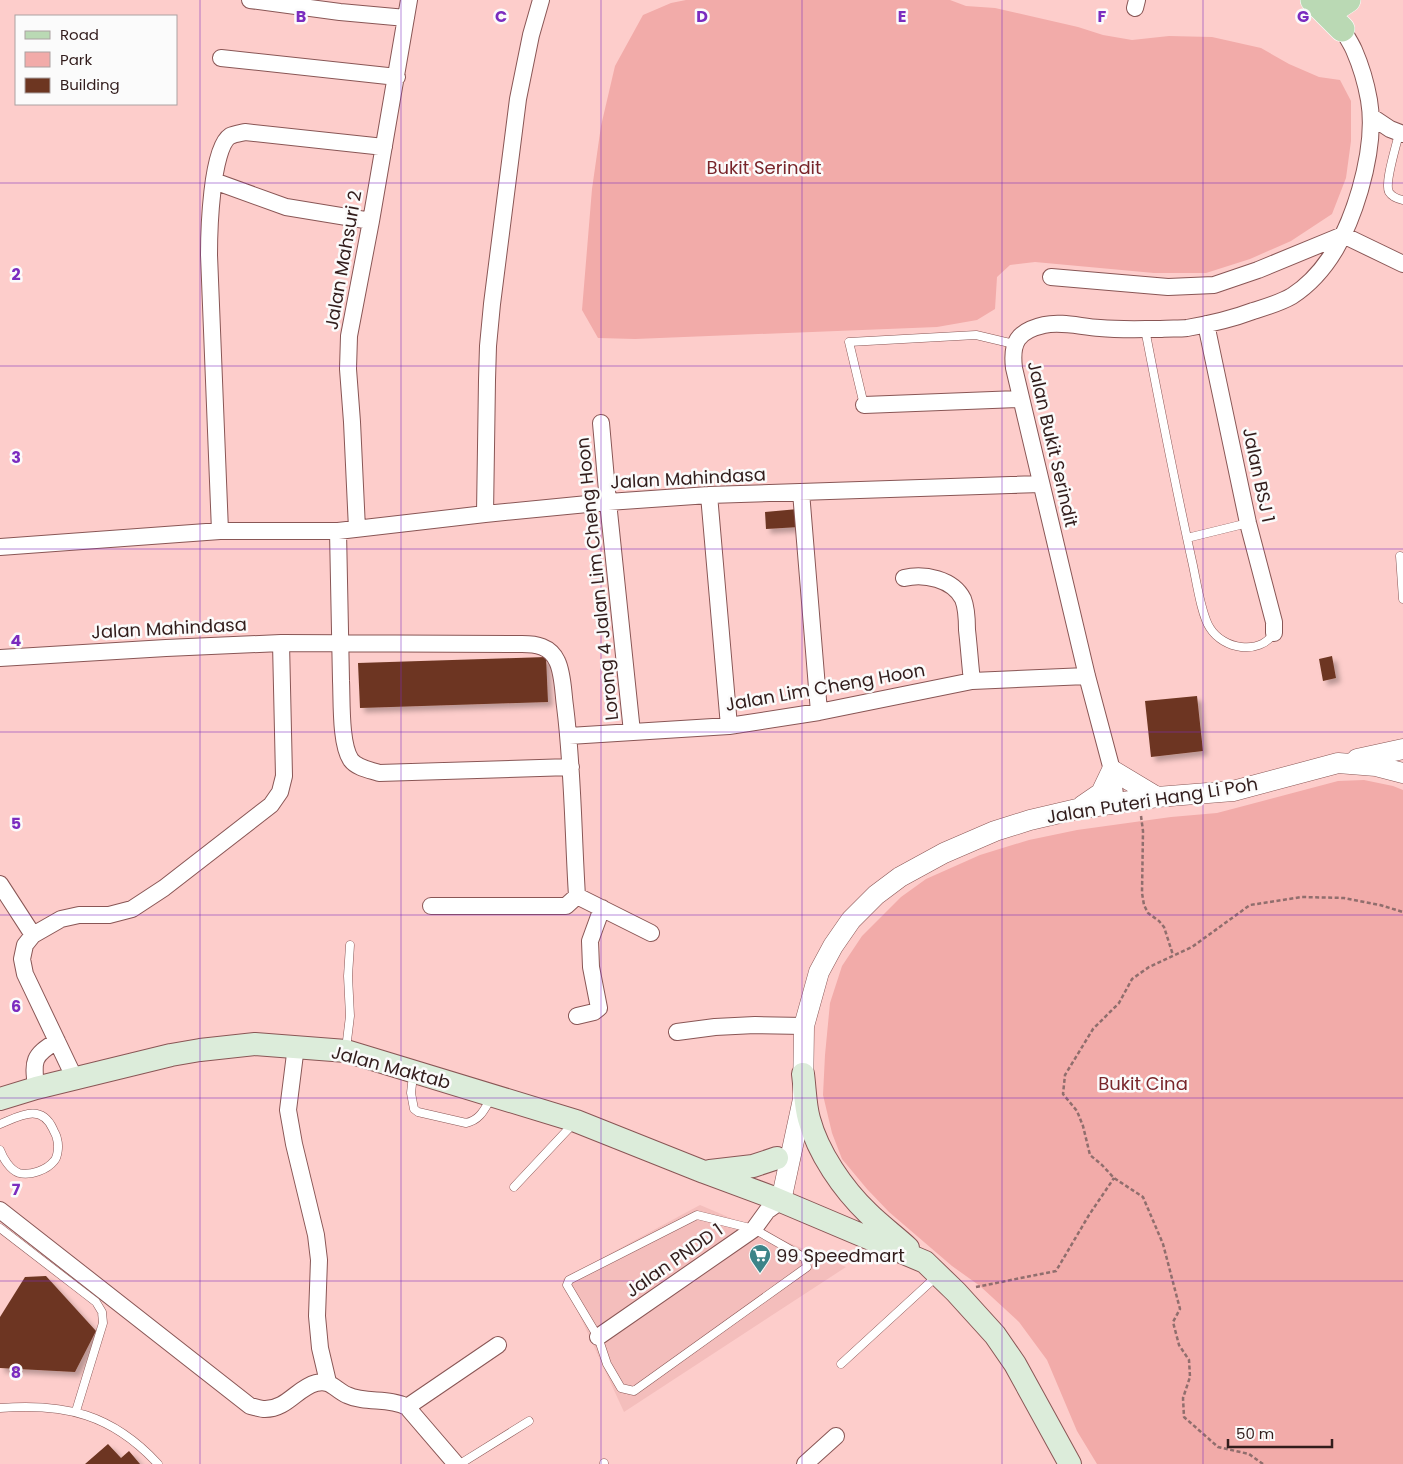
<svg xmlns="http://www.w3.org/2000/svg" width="1403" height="1464" viewBox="0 0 1403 1464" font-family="Poppins,sans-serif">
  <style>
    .built { fill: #f4bebc }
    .green { fill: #f2aba9 }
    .building { fill: #6d3621; filter: url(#shadow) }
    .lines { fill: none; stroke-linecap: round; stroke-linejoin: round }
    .service-casing { stroke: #895655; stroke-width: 9 }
    .minor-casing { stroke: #895655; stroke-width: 18 }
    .tertiary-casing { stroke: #895655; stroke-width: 21 }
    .secondary-casing { stroke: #895655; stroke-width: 24 }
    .primary-casing { stroke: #fff; stroke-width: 26 }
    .path { stroke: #906e6d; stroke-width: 2.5; stroke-dasharray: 4 2.5; stroke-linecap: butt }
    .service { stroke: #fff; stroke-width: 8 }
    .minor { stroke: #fff; stroke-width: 16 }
    .tertiary { stroke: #fff; stroke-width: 20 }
    .secondary { stroke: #dcecda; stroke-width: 22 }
    .primary { stroke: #bad9b4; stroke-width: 25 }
    .grid { fill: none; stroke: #7b2cbf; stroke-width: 1; stroke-opacity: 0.55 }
    .labels { text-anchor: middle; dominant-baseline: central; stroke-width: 5; stroke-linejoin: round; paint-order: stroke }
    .park-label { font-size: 18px; fill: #78252a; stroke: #fbfbfb }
    .street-label { font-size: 18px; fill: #321d1c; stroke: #fbfbfb }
    .poi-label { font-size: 18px; fill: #321d1c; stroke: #fbfbfb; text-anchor: start }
    .grid-label { font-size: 16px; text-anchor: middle; font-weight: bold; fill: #7b2cbf; stroke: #fbfbfb; stroke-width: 5; stroke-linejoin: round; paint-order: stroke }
  </style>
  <defs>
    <filter id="shadow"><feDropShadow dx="4.5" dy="4.5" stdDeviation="2.5" flood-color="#0004"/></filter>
  </defs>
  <rect width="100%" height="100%" fill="#fdcdcb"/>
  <path class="built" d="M 700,1205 L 846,1267 L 624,1412 L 563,1279 Z"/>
  <path class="green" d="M 686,0 L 950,0 L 966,6 L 995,8 L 1078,27 L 1103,35 L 1132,40 L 1169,36 L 1212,37 L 1261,48 L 1289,64 L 1319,77 L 1340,80 L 1351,101 L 1351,141 L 1346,178 L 1332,214 L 1291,241 L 1250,259 L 1206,273 L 1154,273 L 1035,262 L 1010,265 L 997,277 L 995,309 L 977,320 L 937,327 L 635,339 L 598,338 L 582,310 L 592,189 L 601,126 L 615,66 L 643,15 L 671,3 Z
    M 1364,780 L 1393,786 L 1403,790 L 1403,1464 L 1097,1464 L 1077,1431 L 1047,1360 L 1019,1322 L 980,1286 L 952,1266 L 889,1212 L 867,1189 L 842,1159 L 832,1133 L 823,1095 L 825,1055 L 830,1003 L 842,966 L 862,936 L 901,897 L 926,879 L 980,855 L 1029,840 L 1077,830 L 1171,817 L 1217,813 L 1338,781 Z"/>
  <path class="building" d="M 798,509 L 799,527 L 766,529 L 765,512 Z
    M 1332,656 L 1336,678 L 1323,681 L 1319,659 Z
    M 546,657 L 548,702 L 360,708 L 358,663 Z
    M 1197,696 L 1203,751 L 1151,757 L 1145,701 Z
    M 46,1276 L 96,1331 L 75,1372 L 0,1368 L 0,1317 L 25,1277 Z
    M 108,1444 L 121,1458 L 129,1451 L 140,1464 L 85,1464 Z"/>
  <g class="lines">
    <g class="service-casing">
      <path id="service" d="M 1399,133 C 1397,144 1384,183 1389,192 C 1392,197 1398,199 1403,200
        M 1145,329 C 1160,407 1175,484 1192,561 C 1196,578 1201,615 1210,628 C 1223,649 1259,656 1274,633
        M 864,405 L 849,342 L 976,335 L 1014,344
        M 1187,538 L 1248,523
        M 1400,556 L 1403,599
        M 346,1049 L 350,1016 L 348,976 L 350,945
        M 413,1075 L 411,1093 L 414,1109 L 418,1112 L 466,1123 C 480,1120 484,1110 491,1098
        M 0,1124 C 20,1116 41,1103 53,1129 C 54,1132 57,1136 57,1139 C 59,1145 58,1157 54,1161 C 47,1170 30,1176 19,1173 C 10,1170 3,1158 0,1150
        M 514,1187 L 573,1124
        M 697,1215 L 754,1229 L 805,1258 L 807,1267 L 634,1391 L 621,1388 L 607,1364 L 598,1337 L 567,1285 L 569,1280 Z
        M 0,1228 L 96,1302 L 102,1312 L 103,1323 L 76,1411
        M 841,1364 L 937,1276
        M 0,1408 C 65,1403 112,1414 158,1464
        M 460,1464 L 529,1421
        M 604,1464 L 604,1463"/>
    </g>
    <g class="minor-casing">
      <path id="minor" d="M 250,0 L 340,12 L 406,18
        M 1135,8 L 1137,0
        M 221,58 L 397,77
        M 1372,117 L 1390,129 L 1403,134
        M 214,181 L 286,207 L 371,221
        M 1051,277 L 1168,287 L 1214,285 L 1258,270 L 1343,235 L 1403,264
        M 1206,324 L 1248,523 L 1274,622 L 1274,633
        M 864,405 L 1021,399
        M 601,423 L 608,502 L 632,732
        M 801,492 L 819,712
        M 709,495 L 729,726
        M 485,514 L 487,380 L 488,346 L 492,304 L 518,99 L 531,35 L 541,0
        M 357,529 L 352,422 L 348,369 L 349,336 L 371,221 L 409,0
        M 220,531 L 209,255 C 209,233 211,148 230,136 C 234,134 241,133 245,132 L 384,147
        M 338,531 C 339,581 340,631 341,681 C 342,700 340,744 351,760 C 357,768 370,770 379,773 L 571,767
        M 0,547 L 220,531 L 338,531 L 485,514 L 608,502 L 709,495 L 1041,484
        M 904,578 C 924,573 953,579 963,599 C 967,609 967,620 967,630 C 969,647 970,664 972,681
        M 0,658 L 166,648 L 281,643 L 522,644 C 536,644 550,646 557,661 C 563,673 563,692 565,706 C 573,769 573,833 577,896 L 566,906 L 431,906
        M 569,736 L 729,726 L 819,712 L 972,681 L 1087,676
        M 1116,803 L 1112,770 L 1087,676 L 1014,368 C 1011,343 1017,331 1044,325 C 1062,321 1081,327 1100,328 C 1120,330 1141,329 1161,329 C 1169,328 1178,329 1187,328 C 1210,324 1232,319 1253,311 C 1266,307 1280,303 1292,296 C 1329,272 1348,231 1360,190 C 1368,162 1374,129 1369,100 C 1366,83 1361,66 1354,50 C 1349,39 1342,30 1337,20
        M 0,884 L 33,935
        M 577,896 L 651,933
        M 577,1016 L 594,1012 L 599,1008 L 591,967 L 590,941 L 602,908
        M 677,1032 L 715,1027 L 755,1025 L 804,1026
        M 296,1046 L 288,1110 L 294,1144 L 316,1235 L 319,1260 L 317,1316 L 320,1348 L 328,1382
        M 75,1079 L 25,974 L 22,959 L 25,945 L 33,935 L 61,919 L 79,915 L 109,915 L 132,909 L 164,888 L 271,805 L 280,792 L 284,776 L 281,643
        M 36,1088 C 33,1061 32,1056 57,1041
        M 0,1210 L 250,1406 C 255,1407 261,1409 265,1409 C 287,1409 297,1388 316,1383 C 331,1379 335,1390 347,1395 C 366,1404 389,1397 407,1407 L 456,1464
        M 598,1337 L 754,1229 L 767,1211 L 781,1201
        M 407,1407 L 498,1345
        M 805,1464 L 836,1436"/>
    </g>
    <g class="tertiary-casing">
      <path id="tertiary" d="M 1357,759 L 1403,749
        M 1082,806 L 1101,793 L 1112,770 L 1157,797
        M 781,1201 L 803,1099 L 804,1026 L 819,972 L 833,946 L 851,920 L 876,895 L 900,877 L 944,853 L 995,831 L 1030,820 L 1077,809 L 1157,797 L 1233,791 L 1338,763 L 1376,766 L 1403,773"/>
    </g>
    <g class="secondary-casing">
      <path id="secondary" d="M 803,1074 C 805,1089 805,1105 809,1119 C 818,1153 843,1189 868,1213 C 880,1225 895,1236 908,1248
        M 0,1099 L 36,1088 L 171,1055 L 200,1050 L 255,1044 L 346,1051 L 576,1121 L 704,1172 L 769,1196 L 925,1262 L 956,1292 L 995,1335 L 1015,1364 L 1070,1464
        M 710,1171 L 753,1166 L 777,1158"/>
    </g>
    <g class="primary-casing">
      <path id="primary" d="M 1313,0 L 1342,29
        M 1333,10 L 1348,0"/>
    </g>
    <path class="path" d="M 1141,816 L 1143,831 L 1142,893 L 1144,905 L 1148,913 L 1159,921 L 1164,927 L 1173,955
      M 976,1287 L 1056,1271 L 1089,1215 L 1114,1178
      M 1263,1464 L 1249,1454 L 1218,1447 L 1184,1417 L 1183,1398 L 1190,1377 L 1189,1360 L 1179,1345 L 1173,1322 L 1180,1309 L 1163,1244 L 1143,1197 L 1114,1178 L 1102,1165 L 1090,1155 L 1083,1126 L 1077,1111 L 1063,1094 L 1065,1075 L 1093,1029 L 1119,1003 L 1132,979 L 1149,967 L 1192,947 L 1250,905 L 1302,897 L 1344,898 L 1380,905 L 1403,912"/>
    <use href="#service" class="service"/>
    <use href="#minor" class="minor"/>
    <use href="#tertiary" class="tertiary"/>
    <use href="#secondary" class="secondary"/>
    <use href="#primary" class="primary"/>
  </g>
  <path class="grid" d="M 200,0 L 200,1464M 401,0 L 401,1464M 601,0 L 601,1464M 802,0 L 802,1464M 1002,0 L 1002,1464M 1203,0 L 1203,1464M 0,183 L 1403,183M 0,366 L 1403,366M 0,549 L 1403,549M 0,732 L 1403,732M 0,915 L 1403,915M 0,1098 L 1403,1098M 0,1281 L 1403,1281"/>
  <defs>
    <g id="supermarket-pin" transform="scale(1.125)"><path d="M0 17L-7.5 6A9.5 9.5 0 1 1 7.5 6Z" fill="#3c8488" stroke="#fbfbfb"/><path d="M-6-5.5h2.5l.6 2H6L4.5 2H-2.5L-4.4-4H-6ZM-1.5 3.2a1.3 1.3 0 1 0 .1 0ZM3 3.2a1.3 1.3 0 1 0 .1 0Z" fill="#fff"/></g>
  </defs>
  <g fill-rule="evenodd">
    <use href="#supermarket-pin" x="760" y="1255"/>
  </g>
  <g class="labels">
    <g class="park-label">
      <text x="764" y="167">Bukit Serindit</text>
      <text x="1143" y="1083">Bukit Cina</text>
    </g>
    <g class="street-label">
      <text transform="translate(343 260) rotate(-80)">Jalan Mahsuri 2</text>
      <text transform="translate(1053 444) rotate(77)">Jalan Bukit Serindit</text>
      <text transform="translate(1259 475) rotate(78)">Jalan BSJ 1</text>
      <text transform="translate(688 478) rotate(-3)">Jalan Mahindasa</text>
      <text transform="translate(597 579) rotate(-96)">Lorong 4 Jalan Lim Cheng Hoon</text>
      <text transform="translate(169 628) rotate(-3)">Jalan Mahindasa</text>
      <text transform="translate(825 687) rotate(-10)">Jalan Lim Cheng Hoon</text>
      <text transform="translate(1152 800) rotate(-9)">Jalan Puteri Hang Li Poh</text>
      <text transform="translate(391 1067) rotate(15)">Jalan Maktab</text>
      <text transform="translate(674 1260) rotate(-35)">Jalan PNDD 1</text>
    </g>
    <g class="poi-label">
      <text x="776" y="1255">99 Speedmart</text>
    </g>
  </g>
  <g class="grid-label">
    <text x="301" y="22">B</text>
    <text x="501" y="22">C</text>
    <text x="702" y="22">D</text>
    <text x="902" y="22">E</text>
    <text x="1102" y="22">F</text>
    <text x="1303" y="22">G</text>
    <text x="16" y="280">2</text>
    <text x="16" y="463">3</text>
    <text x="16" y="646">4</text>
    <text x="16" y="829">5</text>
    <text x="16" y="1012">6</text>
    <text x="16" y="1195">7</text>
    <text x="16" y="1378">8</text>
  </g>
  <rect x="15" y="15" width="162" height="90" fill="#fbfbfb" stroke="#aba2a2"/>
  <rect x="25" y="31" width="25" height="8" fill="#bad9b4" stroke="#aba2a2"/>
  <text x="60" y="40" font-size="15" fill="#321d1c">Road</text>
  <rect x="25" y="52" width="25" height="15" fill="#f2aba9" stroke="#aba2a2"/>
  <text x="60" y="65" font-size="15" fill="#321d1c">Park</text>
  <rect x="25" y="78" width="25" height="15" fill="#6d3621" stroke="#aba2a2"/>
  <text x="60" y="90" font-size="15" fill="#321d1c">Building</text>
  <path d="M1228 1439v8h104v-8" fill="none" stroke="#321d1c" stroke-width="2.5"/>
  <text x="1236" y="1439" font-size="15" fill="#321d1c" stroke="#fbfbfb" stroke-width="4" paint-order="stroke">50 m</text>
</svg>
